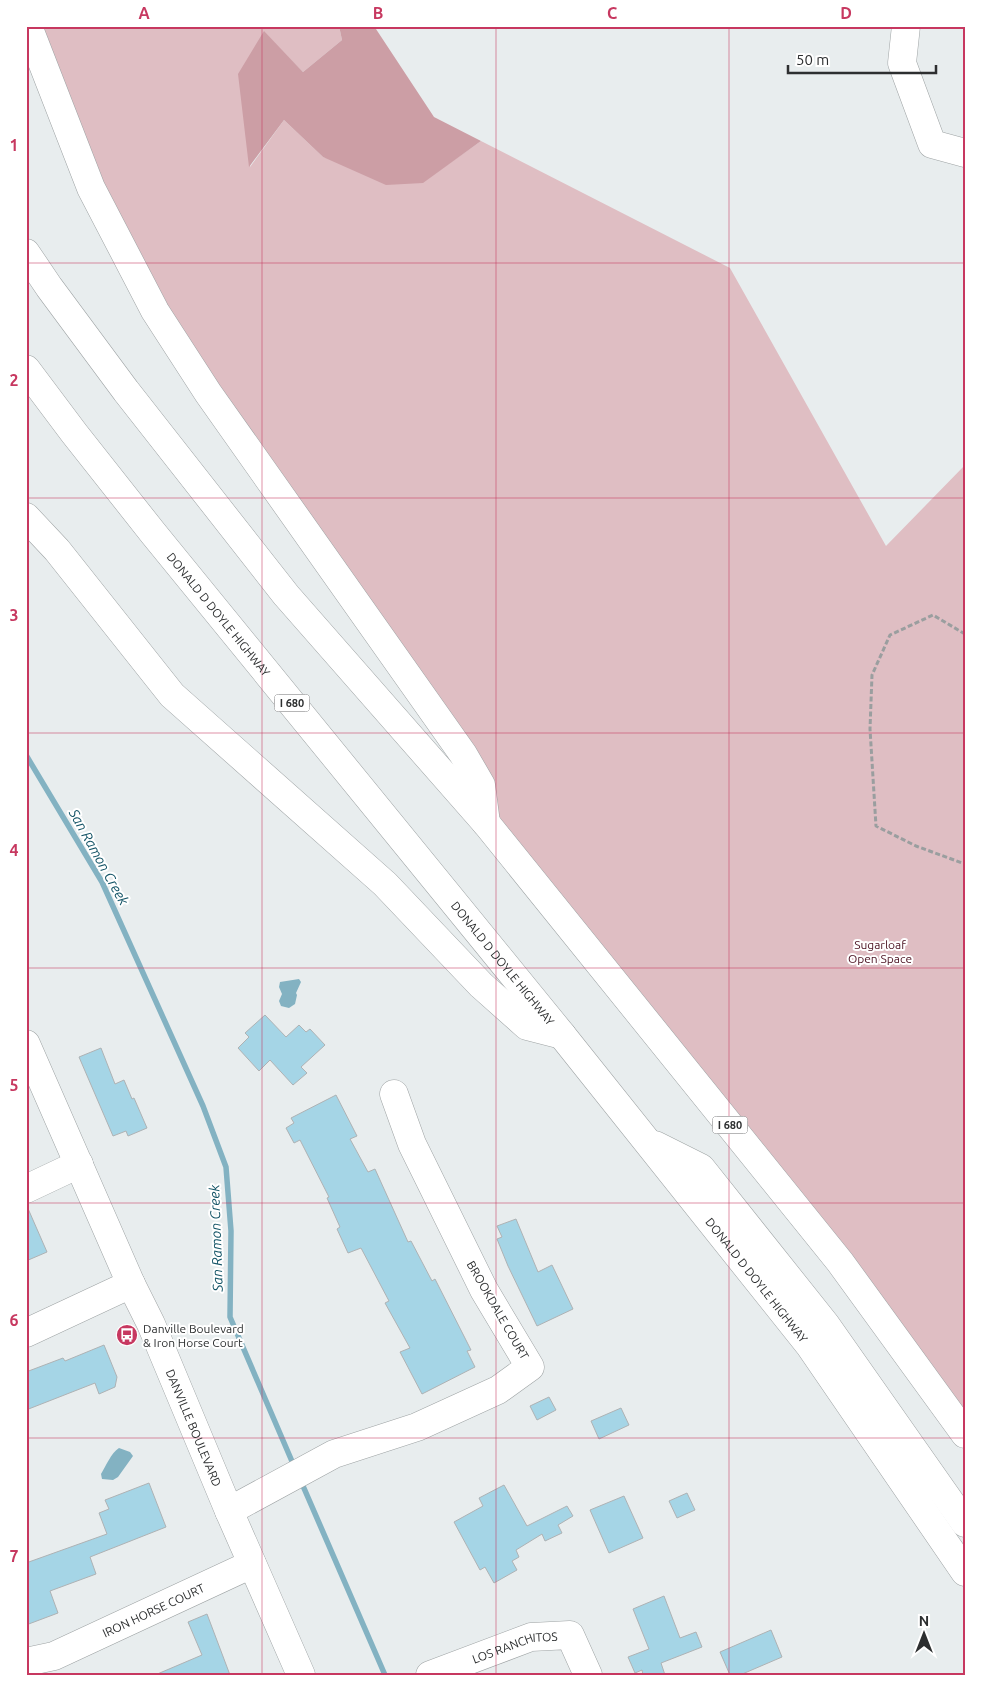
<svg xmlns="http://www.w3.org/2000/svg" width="991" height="1701" viewBox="0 0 991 1701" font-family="Ubuntu,sans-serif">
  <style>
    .green { fill: #dfbec3 }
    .forest { fill: #cc9ea5 }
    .water { fill: #83b2c2 }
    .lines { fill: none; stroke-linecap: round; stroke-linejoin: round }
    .stream { stroke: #83b2c2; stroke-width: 5.5 }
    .building { fill: #a5d5e6; stroke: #aeb2b4 }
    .minor-casing { stroke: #9ea3a4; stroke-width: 29 }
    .major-casing { stroke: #9ea3a4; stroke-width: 29 }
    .highway-casing { stroke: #9ea3a4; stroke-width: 29 }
    .path { stroke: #9a9e9f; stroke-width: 3; stroke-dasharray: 5 2.5; stroke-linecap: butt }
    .minor { stroke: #fff; stroke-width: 28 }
    .major { stroke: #fff; stroke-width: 28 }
    .highway { stroke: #fff; stroke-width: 28 }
    .grid { fill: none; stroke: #c73860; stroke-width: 1; stroke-opacity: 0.55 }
    .labels { text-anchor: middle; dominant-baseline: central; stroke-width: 4; stroke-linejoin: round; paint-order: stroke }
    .shield { fill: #fff; stroke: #6c6d6e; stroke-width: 1 }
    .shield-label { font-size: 11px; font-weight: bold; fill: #2d2f30 }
    .street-label { font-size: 12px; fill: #2d2f30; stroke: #fff }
    .park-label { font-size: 12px; fill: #4a1120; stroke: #fff }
    .poi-label { font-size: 12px; fill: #2d2f30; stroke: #fff; text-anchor: start }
    .water-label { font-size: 14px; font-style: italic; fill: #155567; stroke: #fff }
    .neatline { fill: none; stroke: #c73860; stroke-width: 2 }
    .grid-label { font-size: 16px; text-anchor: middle; font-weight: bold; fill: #c73860 }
  </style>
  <rect width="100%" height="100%" fill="#e8edee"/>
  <path class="green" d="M 28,26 L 339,26 L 342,40 L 303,72 L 264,32 L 250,167 L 284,120 L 323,157 L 423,182 L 481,141 L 730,268 L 886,546 L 965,465 L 965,1434 L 486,823 L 481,785 L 155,311 Z"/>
  <path class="forest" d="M 339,26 L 374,26 L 434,117 L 481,141 L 423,183 L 386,185 L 323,157 L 284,120 L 249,167 L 238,74 L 264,31 L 303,72 L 342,40 Z"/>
  <path class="water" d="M 299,979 L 301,982 L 296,993 L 297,995 L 295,1004 L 289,1008 L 281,1006 L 279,1001 L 282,994 L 279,987 L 280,982 Z
    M 119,1448 L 130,1452 L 133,1456 L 118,1477 L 113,1480 L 102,1479 L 101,1474 C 106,1466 111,1453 119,1448 Z"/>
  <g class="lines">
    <path class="stream" d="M 26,755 L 102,882 L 203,1106 L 226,1167 L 231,1231 L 230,1317 L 294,1466
      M 300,1479 L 385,1675"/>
  </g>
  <path class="building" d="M 265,1015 L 286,1037 L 299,1025 L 306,1032 L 310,1029 L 325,1045 L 301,1067 L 307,1073 L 293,1085 L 270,1060 L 259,1071 L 238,1048 L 249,1037 L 245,1033 Z
    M 101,1048 L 115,1084 L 124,1080 L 132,1099 L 134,1098 L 147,1128 L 128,1136 L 126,1131 L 113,1136 L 79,1057 Z
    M 336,1095 L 357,1136 L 350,1139 L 368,1172 L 375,1169 L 408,1242 L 411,1241 L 432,1281 L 435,1279 L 471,1350 L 467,1351 L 475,1367 L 422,1394 L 400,1352 L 410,1348 L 385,1303 L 389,1301 L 361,1248 L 348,1253 L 337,1229 L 340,1227 L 327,1198 L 329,1197 L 300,1140 L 294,1143 L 286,1128 L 294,1123 L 291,1118 Z
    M 26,1204 L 47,1252 L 26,1261 Z
    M 516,1219 L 538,1272 L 552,1265 L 573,1309 L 537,1326 L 508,1266 L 497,1239 L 502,1237 L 497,1226 Z
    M 104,1345 L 117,1377 L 115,1387 L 99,1394 L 95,1383 L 26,1410 L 26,1372 L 63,1358 L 65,1361 Z
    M 549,1397 L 556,1410 L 537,1420 L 530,1406 Z
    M 621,1408 L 629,1425 L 599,1439 L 591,1421 Z
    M 149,1483 L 166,1527 L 90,1557 L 96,1574 L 50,1591 L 58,1613 L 26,1625 L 26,1563 L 107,1534 L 99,1513 L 109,1509 L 105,1500 Z
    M 504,1485 L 527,1526 L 567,1506 L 573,1516 L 558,1525 L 562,1533 L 545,1541 L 542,1534 L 516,1550 L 519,1557 L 512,1561 L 517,1570 L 494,1583 L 485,1567 L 480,1570 L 454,1522 L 483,1506 L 479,1498 Z
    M 687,1493 L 695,1510 L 677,1518 L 669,1501 Z
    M 624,1496 L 643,1538 L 609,1553 L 590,1510 Z
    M 664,1596 L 680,1638 L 696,1632 L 702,1647 L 661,1663 L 665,1675 L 643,1675 L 642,1670 L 635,1673 L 628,1657 L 649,1649 L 633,1609 Z
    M 207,1614 L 230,1675 L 155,1675 L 202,1655 L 188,1622 Z
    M 771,1630 L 782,1657 L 740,1675 L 730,1675 L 720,1652 Z"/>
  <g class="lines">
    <g class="minor-casing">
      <g id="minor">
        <path d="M 906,26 L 902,63 L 932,144 L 965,153"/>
        <path d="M 26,1189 L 79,1164"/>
        <path d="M 26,1333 L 131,1284"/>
        <path d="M 229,1511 L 334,1454 L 417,1427 L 498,1390 L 530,1367 L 484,1290 L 412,1144 L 394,1094"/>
        <path id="s1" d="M 26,1662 L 54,1656 L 252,1564"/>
        <path id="s2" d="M 430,1675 L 531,1637 L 570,1635 L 588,1675"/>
      </g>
    </g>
    <g class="major-casing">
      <g id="major">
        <path id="s3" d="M 26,1044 L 131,1284 L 151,1324 L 229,1511 L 301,1675"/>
      </g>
    </g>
    <g class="highway-casing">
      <g id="highway">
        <path d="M 28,26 L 91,188 L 155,311 L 208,393 L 463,754 L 481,785 L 486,823"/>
        <path d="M 26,253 L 49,287 L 126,391 L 286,595 L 486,823 L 840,1262 L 965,1434"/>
        <path id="s4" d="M 26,369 L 74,433 L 153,533 L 562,1035 L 810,1346 L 965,1572"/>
        <path d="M 26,517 L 57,550 L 172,695 L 385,884 L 481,985 L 527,1026 L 562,1035"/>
        <path d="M 655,1145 L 701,1168 L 826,1325 L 965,1523"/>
      </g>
    </g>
    <path class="path" d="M 965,634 L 933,615 L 890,635 L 872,675 L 870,729 L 876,826 L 916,846 L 965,864"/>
    <use href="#minor" class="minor"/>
    <use href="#major" class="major"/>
    <use href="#highway" class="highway"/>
  </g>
  <path class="grid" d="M 262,26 L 262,1675M 496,26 L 496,1675M 729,26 L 729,1675M 26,263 L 965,263M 26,498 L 965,498M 26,733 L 965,733M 26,968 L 965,968M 26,1203 L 965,1203M 26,1438 L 965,1438"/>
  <defs>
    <g id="bus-disc" transform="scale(1.125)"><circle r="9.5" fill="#c73860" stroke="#fff"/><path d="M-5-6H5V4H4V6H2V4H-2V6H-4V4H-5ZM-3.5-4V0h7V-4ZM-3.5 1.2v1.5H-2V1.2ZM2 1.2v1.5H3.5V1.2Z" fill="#fff"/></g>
  </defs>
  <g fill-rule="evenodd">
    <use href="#bus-disc" x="127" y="1335"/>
  </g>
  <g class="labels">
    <g class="shield">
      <rect x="274.5" y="694.5" width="35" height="17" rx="4"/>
      <rect x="712.5" y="1116.5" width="35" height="17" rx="4"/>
    </g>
    <g class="shield-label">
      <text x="292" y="703">I 680</text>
      <text x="730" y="1125">I 680</text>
    </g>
    <g class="street-label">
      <text stroke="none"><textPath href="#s4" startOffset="312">DONALD D DOYLE HIGHWAY</textPath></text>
      <text stroke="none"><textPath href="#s4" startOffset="762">DONALD D DOYLE HIGHWAY</textPath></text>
      <text stroke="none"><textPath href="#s4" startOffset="1168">DONALD D DOYLE HIGHWAY</textPath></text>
      <text transform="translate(498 1310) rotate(60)">BROOKDALE COURT</text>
      <text stroke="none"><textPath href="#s3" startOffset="419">DANVILLE BOULEVARD</textPath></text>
      <text stroke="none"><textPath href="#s1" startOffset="138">IRON HORSE COURT</textPath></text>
      <text stroke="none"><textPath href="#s2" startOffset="90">LOS RANCHITOS</textPath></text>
    </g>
    <g class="park-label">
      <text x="880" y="944">Sugarloaf<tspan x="880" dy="14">Open Space</tspan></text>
    </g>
    <g class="poi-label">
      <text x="143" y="1328">Danville Boulevard<tspan x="143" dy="14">&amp; Iron Horse Court</tspan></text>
    </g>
    <g class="water-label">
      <text transform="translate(99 857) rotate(61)">San Ramon Creek</text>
      <text transform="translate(216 1238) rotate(-92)">San Ramon Creek</text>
    </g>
  </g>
  <rect width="991" height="1701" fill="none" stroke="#ffffff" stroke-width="55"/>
  <g transform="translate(924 1634)" stroke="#ffffff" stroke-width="4" paint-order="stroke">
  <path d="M0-4L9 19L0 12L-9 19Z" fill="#2d2f30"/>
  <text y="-8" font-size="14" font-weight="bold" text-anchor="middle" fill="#2d2f30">N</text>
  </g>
  <path d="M788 65v8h148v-8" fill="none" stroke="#2d2f30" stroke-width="2.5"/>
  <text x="796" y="65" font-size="15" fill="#2d2f30" stroke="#ffffff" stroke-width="4" paint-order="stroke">50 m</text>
  <rect x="28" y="28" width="936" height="1646" class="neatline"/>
  <g class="grid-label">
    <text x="144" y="19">A</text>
    <text x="378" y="19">B</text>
    <text x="612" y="19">C</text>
    <text x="846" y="19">D</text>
    <text x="14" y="151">1</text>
    <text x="14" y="386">2</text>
    <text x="14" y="621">3</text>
    <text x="14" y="856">4</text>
    <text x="14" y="1091">5</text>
    <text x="14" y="1326">6</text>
    <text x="14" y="1562">7</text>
  </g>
</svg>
